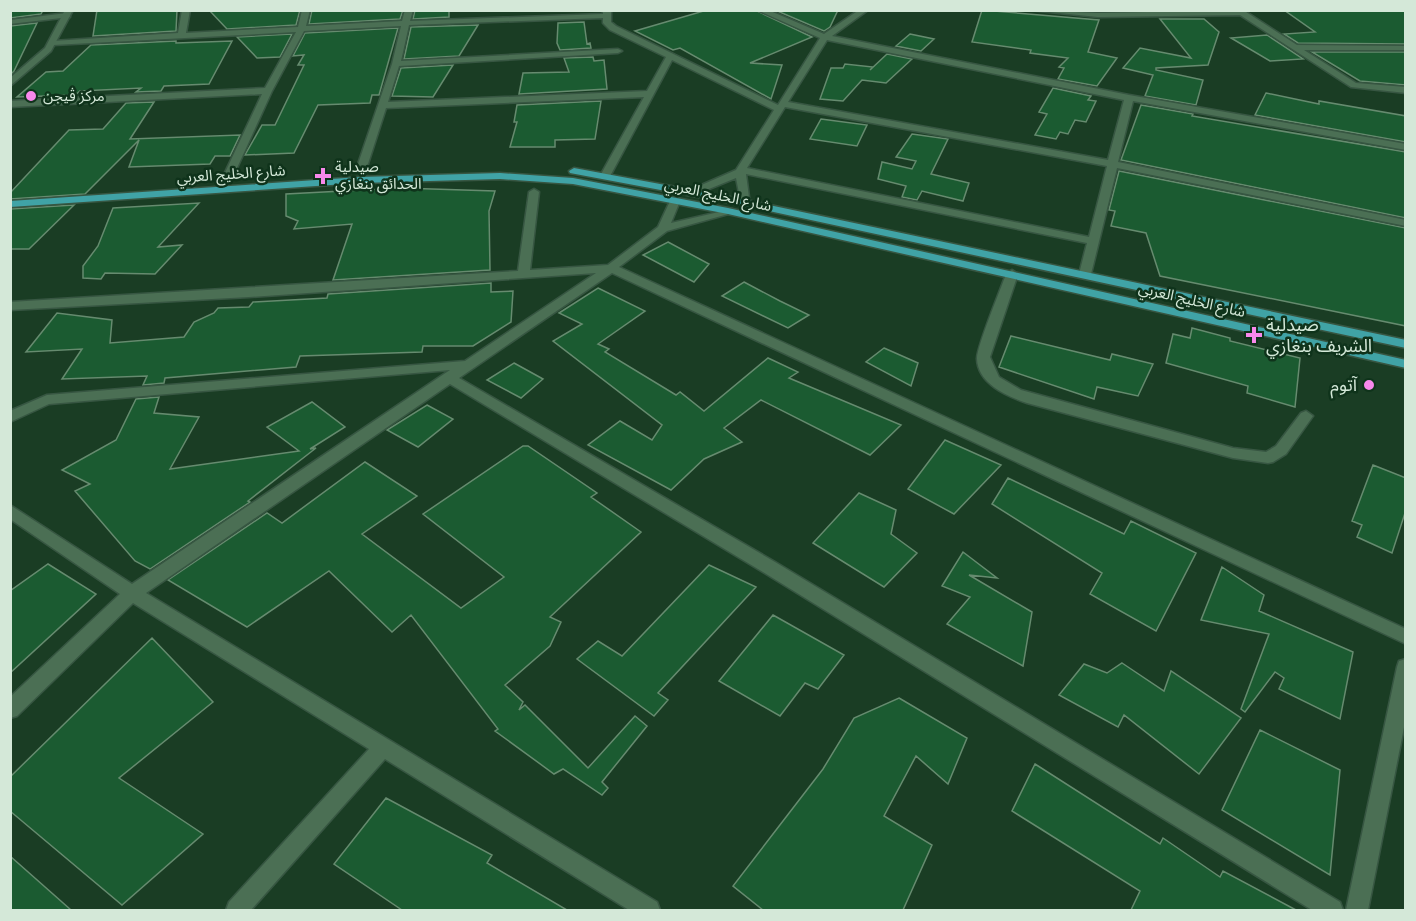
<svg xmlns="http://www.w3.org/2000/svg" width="1416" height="921" viewBox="0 0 1416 921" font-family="'Fira Sans Condensed','Noto Sans Arabic',sans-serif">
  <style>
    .building { fill: #1b5b31; stroke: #668b6f; stroke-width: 1.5 }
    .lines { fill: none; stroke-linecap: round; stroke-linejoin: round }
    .street-casing { stroke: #375642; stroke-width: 3 }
    .secondary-casing { stroke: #375642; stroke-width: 3 }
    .primary-casing { stroke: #375642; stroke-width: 3 }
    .street { fill: #4b6f54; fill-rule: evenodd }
    .secondary { fill: #4b6f54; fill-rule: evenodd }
    .primary { fill: #40a3a6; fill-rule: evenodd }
    .poi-dot { fill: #f888eb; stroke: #0f331b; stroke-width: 2 }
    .labels { text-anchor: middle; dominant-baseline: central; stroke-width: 5; stroke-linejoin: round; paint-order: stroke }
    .far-poi-label { font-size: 15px; fill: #d4e8d8; stroke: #0f331b; text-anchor: start }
    .far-street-label { font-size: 15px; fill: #d4e8d8; stroke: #0f331b }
    .poi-label { font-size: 18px; fill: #d4e8d8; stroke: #0f331b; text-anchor: start }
  </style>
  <rect width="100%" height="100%" fill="#1a3d24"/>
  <path class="building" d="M 10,10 L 43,10 L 41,14 L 10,18 Z
    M 97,10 L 177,10 L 176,31 L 93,36 Z
    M 209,10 L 300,10 L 296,25 L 227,29 Z
    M 312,10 L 403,10 L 400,19 L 309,24 Z
    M 415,10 L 449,10 L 449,17 L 413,19 Z
    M 707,10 L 755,10 L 812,37 L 750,63 L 782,65 L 771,99 L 680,48 L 673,50 L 635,31 Z
    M 775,10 L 838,10 L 830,27 L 824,31 Z
    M 982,10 L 1099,20 L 1088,52 L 1117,58 L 1097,86 L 1058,79 L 1064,68 L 1059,67 L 1068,58 L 1030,53 L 1031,50 L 972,42 Z
    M 1284,10 L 1406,10 L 1406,44 L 1298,43 L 1284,34 L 1315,32 Z
    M 1160,19 L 1204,19 L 1219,32 L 1208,65 L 1156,68 L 1156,70 L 1203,80 L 1196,105 L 1145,96 L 1153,75 L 1123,68 L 1140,48 L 1191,58 Z
    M 584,22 L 587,44 L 590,43 L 591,48 L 560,50 L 557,43 L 558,23 Z
    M 37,23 L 14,71 L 10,75 L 10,26 Z
    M 478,25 L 459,56 L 404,59 L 411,27 Z
    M 398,28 L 379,95 L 372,95 L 370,103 L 318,105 L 294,153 L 245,155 L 262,125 L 275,125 L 304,65 L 298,65 L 304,55 L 293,56 L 305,33 Z
    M 292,34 L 280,57 L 257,58 L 237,37 Z
    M 910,34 L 934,39 L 921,51 L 896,46 Z
    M 1267,35 L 1303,59 L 1270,61 L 1231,38 Z
    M 176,41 L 176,43 L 232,41 L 209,84 L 164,86 L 161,91 L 136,92 L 141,88 L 80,91 L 75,95 L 17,97 L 46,72 L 63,71 L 91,45 Z
    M 1312,52 L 1406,52 L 1406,85 L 1360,81 Z
    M 887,54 L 912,59 L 886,83 L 862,80 L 843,101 L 820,99 L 831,68 L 843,68 L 845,64 L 873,67 L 870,70 Z
    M 593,57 L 594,61 L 604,60 L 607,89 L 519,94 L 523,73 L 569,72 L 564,58 Z
    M 453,65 L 433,97 L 392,96 L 401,68 Z
    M 1053,88 L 1091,96 L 1088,100 L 1096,101 L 1086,122 L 1075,120 L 1068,134 L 1060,132 L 1056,139 L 1035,135 L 1047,114 L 1039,112 Z
    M 1266,93 L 1319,104 L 1319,101 L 1406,116 L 1406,142 L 1255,115 Z
    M 601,101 L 595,139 L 555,140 L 555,147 L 510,147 L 517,122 L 514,122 L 517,105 Z
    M 154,102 L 130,139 L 240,135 L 230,156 L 215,156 L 210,164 L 129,167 L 139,140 L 85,194 L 10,199 L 10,193 L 69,130 L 103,129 L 126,103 Z
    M 1141,105 L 1193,114 L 1192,116 L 1406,152 L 1406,218 L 1121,160 Z
    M 821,119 L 867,125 L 857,146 L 810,139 Z
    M 912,134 L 948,139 L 931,174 L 969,183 L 963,201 L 922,191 L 917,200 L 902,197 L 906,186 L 878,179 L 882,162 L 912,169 L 916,161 L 896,157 Z
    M 1119,171 L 1406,228 L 1406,326 L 1160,276 L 1146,233 L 1111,226 L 1115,211 L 1109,210 Z
    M 400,188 L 495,191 L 489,211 L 490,270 L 333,280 L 352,224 L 294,229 L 298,221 L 286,216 L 286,194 Z
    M 199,203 L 158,247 L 182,245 L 155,274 L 105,273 L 101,279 L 83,278 L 83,266 L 98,246 L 113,208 Z
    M 74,205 L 29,249 L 10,249 L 10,209 Z
    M 668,242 L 709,264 L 694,282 L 643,255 Z
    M 744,282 L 780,301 L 809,315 L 788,328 L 722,296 Z
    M 491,283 L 491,292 L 513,291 L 511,322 L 473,346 L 423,346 L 422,352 L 300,356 L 296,367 L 165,378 L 164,383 L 143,385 L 147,376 L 62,379 L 82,349 L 26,352 L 57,313 L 112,320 L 110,343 L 184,337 L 194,322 L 214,313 L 218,308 L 249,307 L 253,302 L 327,298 L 328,294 Z
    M 598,288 L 645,311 L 598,344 L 609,349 L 605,352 L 676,395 L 680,392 L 704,411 L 768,358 L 798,372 L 789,378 L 901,425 L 870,455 L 761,400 L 724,428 L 742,442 L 704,459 L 671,490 L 588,445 L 620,421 L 652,440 L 662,425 L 553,341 L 582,324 L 559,313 Z
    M 1192,328 L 1230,338 L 1230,341 L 1300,358 L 1295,407 L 1247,393 L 1248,386 L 1166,363 L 1173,334 L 1190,338 Z
    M 1011,336 L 1110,360 L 1112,354 L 1153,364 L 1138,396 L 1097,387 L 1094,399 L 999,367 Z
    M 884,348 L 918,363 L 911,386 L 866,362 Z
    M 514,363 L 543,379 L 521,398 L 487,380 Z
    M 159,397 L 154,413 L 199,417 L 170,469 L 299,451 L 267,427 L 312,402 L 345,427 L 310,449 L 316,448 L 248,501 L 250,502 L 150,569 L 135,561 L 75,491 L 90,484 L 62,470 L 116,440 L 136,399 Z
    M 427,405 L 453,419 L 418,447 L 387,430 Z
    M 945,440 L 1001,465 L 954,514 L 908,489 Z
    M 523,446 L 528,446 L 597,493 L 591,497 L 641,532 L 550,617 L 561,622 L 550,646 L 505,685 L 523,702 L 519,710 L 525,705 L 588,768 L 635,716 L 647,726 L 602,782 L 608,788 L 602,795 L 563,769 L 554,774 L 495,731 L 498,729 L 411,615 L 392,632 L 329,571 L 247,627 L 168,580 L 267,513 L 282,523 L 365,462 L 417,496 L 362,534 L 461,608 L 504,577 L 423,514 Z
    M 1373,465 L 1406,478 L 1406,510 L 1392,553 L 1357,537 L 1362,525 L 1352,521 Z
    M 1008,478 L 1124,534 L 1131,521 L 1196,553 L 1156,631 L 1090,594 L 1102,573 L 992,504 Z
    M 859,493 L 896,510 L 891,534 L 917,553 L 884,587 L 813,543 Z
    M 963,552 L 997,578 L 969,575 L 1032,612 L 1023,666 L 947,624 L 970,597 L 942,586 Z
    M 48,564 L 96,594 L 10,673 L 10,591 Z
    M 709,565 L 756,587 L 658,693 L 668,700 L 654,716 L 577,659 L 598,641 L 622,656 Z
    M 1222,567 L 1264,595 L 1259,611 L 1353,652 L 1340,719 L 1279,689 L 1284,678 L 1275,672 L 1245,712 L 1241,709 L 1269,634 L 1201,620 Z
    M 773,615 L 844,655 L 818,689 L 805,683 L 780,716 L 719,681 Z
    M 152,638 L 213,702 L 119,778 L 203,834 L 122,905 L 10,811 L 10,777 Z
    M 1122,663 L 1164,691 L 1171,671 L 1241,718 L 1199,774 L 1124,715 L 1118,727 L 1059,695 L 1084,664 L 1107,673 Z
    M 899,698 L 967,738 L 948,784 L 916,756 L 884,816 L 932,845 L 903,910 L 763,910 L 733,886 L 823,769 L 854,718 Z
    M 1260,730 L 1340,770 L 1330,875 L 1222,810 Z
    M 1035,764 L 1160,844 L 1163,838 L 1220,877 L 1223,871 L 1296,910 L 1131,910 L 1140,891 L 1012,811 Z
    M 386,798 L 492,855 L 487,863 L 567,910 L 402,910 L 334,864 Z
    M 10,856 L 71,910 L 10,910 Z"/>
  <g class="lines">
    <g class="street-casing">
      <path id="street" d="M 182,10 L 190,10 L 186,33 L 298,27 L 302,10 L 310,10 L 306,26 L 402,21 L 405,10 L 413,10 L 410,21 L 603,14 L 603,10 L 611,10 L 611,22 L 616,26 L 778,105 L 820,38 L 757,10 L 768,10 L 824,34 L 859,10 L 868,10 L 832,36 L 1129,95 L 1406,144 L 1406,150 L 1133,101 L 1118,162 L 1406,220 L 1406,226 L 1117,168 L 1091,274 L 1085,278 L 1079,274 L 1087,243 L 746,174 L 750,205 L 741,203 L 736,178 L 694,195 L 689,192 L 690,190 L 736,170 L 774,110 L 672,60 L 609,178 L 600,176 L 644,97 L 386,108 L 366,170 L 357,172 L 356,170 L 392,64 L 401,26 L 304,31 L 272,91 L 232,179 L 227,182 L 222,179 L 262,94 L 10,107 L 10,101 L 265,88 L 296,32 L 53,45 L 49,43 L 53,41 L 178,33 ZM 603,18 L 603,23 L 610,30 L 666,57 L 647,91 L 388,102 L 399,66 L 618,53 L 622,51 L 618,49 L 401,61 L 409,25 ZM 827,40 L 1124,100 L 1108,160 L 788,102 ZM 785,107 L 1107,166 L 1089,237 L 747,168 Z
        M 1030,10 L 1098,13 L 1243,10 L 1297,45 L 1406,46 L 1406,50 L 1304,50 L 1356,83 L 1406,87 L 1406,93 L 1351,87 L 1240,15 L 1098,17 Z
        M 67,13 L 70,17 L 10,24 L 10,20 Z
        M 534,189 L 539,192 L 530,270 L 608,265 L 658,227 L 671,199 L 680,201 L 671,223 L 732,209 L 732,213 L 667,231 L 619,267 L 1406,629 L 1406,644 L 612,273 L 459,378 L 775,562 L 1340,902 L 1343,910 L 1312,910 L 763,572 L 450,384 L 146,593 L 657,902 L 660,910 L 629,910 L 385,759 L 251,910 L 226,910 L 229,902 L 369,749 L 133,603 L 17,716 L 10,718 L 10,697 L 120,594 L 10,519 L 10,505 L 132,584 L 450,370 L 49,404 L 10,422 L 10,411 L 47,395 L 465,361 L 596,273 L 249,297 L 10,310 L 10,302 L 518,271 L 529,192 Z
        M 1012,270 L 1018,274 L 990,357 L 999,377 L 1021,390 L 1233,448 L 1266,452 L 1276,446 L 1301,413 L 1306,411 L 1313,416 L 1286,454 L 1273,462 L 1268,463 L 1233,458 L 1027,403 C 1007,396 978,384 977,359 C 976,348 1001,289 1006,274 Z
        M 1406,659 L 1406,717 L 1368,910 L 1346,910 L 1397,667 L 1399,661 Z"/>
    </g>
    <g class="secondary-casing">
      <path id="secondary" d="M 65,10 L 73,10 L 51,51 L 10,86 L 10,78 L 45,48 Z"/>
    </g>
    <g class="primary-casing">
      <path id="primary" d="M 574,168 L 746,200 L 1406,340 L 1406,348 L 746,206 L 570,173 L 569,171 Z
        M 500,173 L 573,178 L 728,208 L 1406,360 L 1406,368 L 728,214 L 573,184 L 500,179 L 360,183 L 10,207 L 10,201 L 360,177 Z"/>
    </g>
    <use href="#street" class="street"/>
    <use href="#secondary" class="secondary"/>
    <use href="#primary" class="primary"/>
  </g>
  <g class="poi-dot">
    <circle cx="31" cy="96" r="6"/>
    <path d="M320 167h6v6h6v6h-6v6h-6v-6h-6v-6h6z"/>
    <path d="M1251 326h6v6h6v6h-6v6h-6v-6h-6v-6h6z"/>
    <circle cx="1369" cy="385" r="6"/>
  </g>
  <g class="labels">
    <g class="far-poi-label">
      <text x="43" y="96">مركز ڤيجن</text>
      <text x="335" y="167">صيدلية<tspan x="335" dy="17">الحدائق بنغازي</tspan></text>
    </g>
    <g class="far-street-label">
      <text transform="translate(231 174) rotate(-4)">شارع الخليج العربي</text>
      <text transform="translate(718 195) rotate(12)">شارع الخليج العربي</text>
      <text transform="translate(1192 300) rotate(13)">شارع الخليج العربي</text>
    </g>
    <g class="poi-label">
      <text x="1266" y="325">صيدلية<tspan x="1266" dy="21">الشريف بنغازي</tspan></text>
      <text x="1357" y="385" text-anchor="end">آتوم</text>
    </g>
  </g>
  <rect width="1416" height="921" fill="none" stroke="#d4e8d8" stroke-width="24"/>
</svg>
